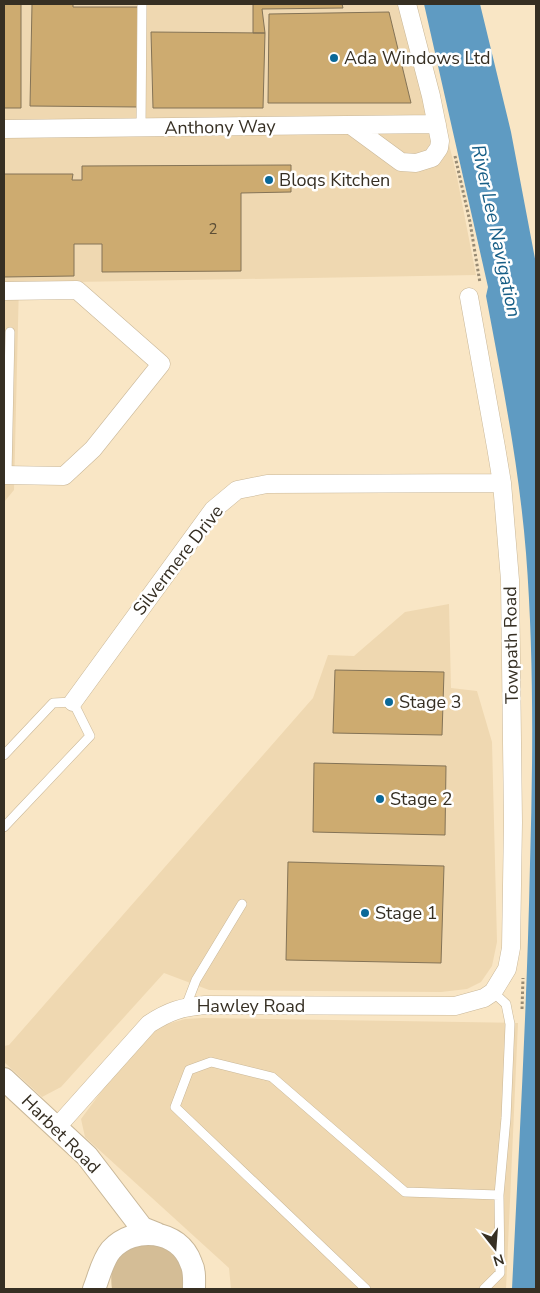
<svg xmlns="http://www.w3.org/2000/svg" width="540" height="1293" viewBox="0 0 540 1293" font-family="'Nunito Sans',sans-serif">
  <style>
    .built { fill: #efd8b1 }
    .green { fill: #d4bd96 }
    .water { fill: #5f9bc2 }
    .building { fill: #cdab70; stroke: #847356 }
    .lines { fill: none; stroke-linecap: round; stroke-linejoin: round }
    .service-casing { stroke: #c9b798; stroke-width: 10 }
    .minor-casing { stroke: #c9b798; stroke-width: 19 }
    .tertiary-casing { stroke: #c9b798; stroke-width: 24 }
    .path { stroke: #988b74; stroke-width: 3; stroke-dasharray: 2.5 2.5; stroke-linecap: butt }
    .service { stroke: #fff; stroke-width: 9 }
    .minor { stroke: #fff; stroke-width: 18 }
    .tertiary { stroke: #fff; stroke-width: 22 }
    .poi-dot { fill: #0a6898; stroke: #fff; stroke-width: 2 }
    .labels { text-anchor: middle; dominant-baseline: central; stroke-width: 5; stroke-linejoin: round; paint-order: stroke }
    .number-label { font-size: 15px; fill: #5c4e36 }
    .poi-label { font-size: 18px; fill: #362f23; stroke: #fff; text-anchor: start }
    .street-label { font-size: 18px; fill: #362f23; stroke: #fff }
    .water-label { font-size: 19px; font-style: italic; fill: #175e86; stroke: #fff }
  </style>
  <rect width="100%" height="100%" fill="#f9e6c5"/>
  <path class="built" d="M 4,4 L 415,4 L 457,177 L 476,275 L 19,283 L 14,490 L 4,502 Z
    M 449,604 L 451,688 L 477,691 L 492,742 L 497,942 L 492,966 L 481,982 L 467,989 L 441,992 L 209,990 L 164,973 L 61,1087 L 42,1097 L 4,1062 L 4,1046 L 9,1045 L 313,698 L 328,655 L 354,656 L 405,612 Z
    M 203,1018 L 518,1023 L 506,1289 L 231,1289 L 229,1268 L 85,1137 L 81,1119 L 138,1042 L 151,1033 L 167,1024 L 185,1019 Z"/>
  <path class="green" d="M 133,1245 L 163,1245 C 178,1259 187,1267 182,1289 L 112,1289 C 109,1265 115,1260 133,1245 Z"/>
  <path class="water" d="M 424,4 L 480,4 L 511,132 L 536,264 L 536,1289 L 512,1289 C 519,1147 527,1006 530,864 C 533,760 534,656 526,553 C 519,466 502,381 486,296 L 488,287 Z"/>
  <path class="building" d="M 4,4 L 21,4 L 21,108 L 4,108 Z
    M 32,4 L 73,4 L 73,7 L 139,7 L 139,107 L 30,106 Z
    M 253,4 L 342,4 L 343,8 L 262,9 L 265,33 L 253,33 Z
    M 389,12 L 411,103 L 268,103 L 269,14 Z
    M 151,32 L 265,33 L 263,108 L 153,108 Z
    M 291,165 L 291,192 L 241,193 L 241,271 L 102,272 L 102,244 L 74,244 L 74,276 L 4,277 L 4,174 L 73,174 L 72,180 L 82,180 L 82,166 Z
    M 335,670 L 444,672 L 442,735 L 333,733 Z
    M 314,763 L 446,766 L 445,835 L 313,832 Z
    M 288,862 L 444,866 L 441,963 L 286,960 Z"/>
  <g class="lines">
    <g class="service-casing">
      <path id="service" d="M 141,128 L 142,4
        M 7,475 L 10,332
        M 4,755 L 53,703 L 73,702 L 90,736 L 4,827
        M 186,1006 L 196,980 L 242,904
        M 366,1289 L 175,1107 L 189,1070 L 211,1062 L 272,1077 L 405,1192 L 499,1195
        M 484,1289 L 500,1273 L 499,1195 L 506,1118 L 510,1024 L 506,1004 L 493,992"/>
    </g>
    <g class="minor-casing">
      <path id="minor" d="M 352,126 L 401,162 L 416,163 L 432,158 L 439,148 L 440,141 L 431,96 L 407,4
        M 4,129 L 437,124
        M 4,291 L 77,290 L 161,364 L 93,449 L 64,476 L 4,475
        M 73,702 L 213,510 L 237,490 L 267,484 L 502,483
        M 57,1127 L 149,1024 C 169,1011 182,1007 205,1005 L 455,1006 L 484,998 L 493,992 L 507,969 L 511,948 L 513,822 L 510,580 L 502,483 L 496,447 L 469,297"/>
    </g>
    <g class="tertiary-casing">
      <path id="tertiary" d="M 4,1079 L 87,1156 L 142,1228 L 157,1234
        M 94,1289 C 99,1277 102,1261 111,1250 C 134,1225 179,1229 191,1263 C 195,1271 194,1280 194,1289"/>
    </g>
    <path class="path" d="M 455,156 L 470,222 L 480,283
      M 522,1009 L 523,978"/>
    <use href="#service" class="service"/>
    <use href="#minor" class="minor"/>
    <use href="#tertiary" class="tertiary"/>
  </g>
  <g class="poi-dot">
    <circle cx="334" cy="58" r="5"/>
    <circle cx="269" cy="180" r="5"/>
    <circle cx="389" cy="702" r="5"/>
    <circle cx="380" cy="799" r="5"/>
    <circle cx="365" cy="913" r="5"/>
  </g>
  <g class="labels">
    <g class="number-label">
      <text x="213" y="229">2</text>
    </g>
    <g class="poi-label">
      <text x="344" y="58">Ada Windows Ltd</text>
      <text x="279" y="180">Bloqs Kitchen</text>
      <text x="399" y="702">Stage 3</text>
      <text x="390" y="799">Stage 2</text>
      <text x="375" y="913">Stage 1</text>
    </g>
    <g class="street-label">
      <text transform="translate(220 127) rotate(-1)">Anthony Way</text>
      <text transform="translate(178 560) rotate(-52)">Silvermere Drive</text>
      <text transform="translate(511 645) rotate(-91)">Towpath Road</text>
      <text x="251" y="1006">Hawley Road</text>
      <text transform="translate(61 1134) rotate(45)">Harbet Road</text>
    </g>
    <g class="water-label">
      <text transform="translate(496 231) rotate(78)">River Lee Navigation</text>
    </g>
  </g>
  <rect width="540" height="1293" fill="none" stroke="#362f23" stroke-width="10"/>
  <g transform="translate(495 1248) rotate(163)" stroke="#ffffff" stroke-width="4" paint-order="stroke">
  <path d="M0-4L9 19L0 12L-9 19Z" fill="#362f23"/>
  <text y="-8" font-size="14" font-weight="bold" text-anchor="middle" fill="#362f23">N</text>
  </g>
</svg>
